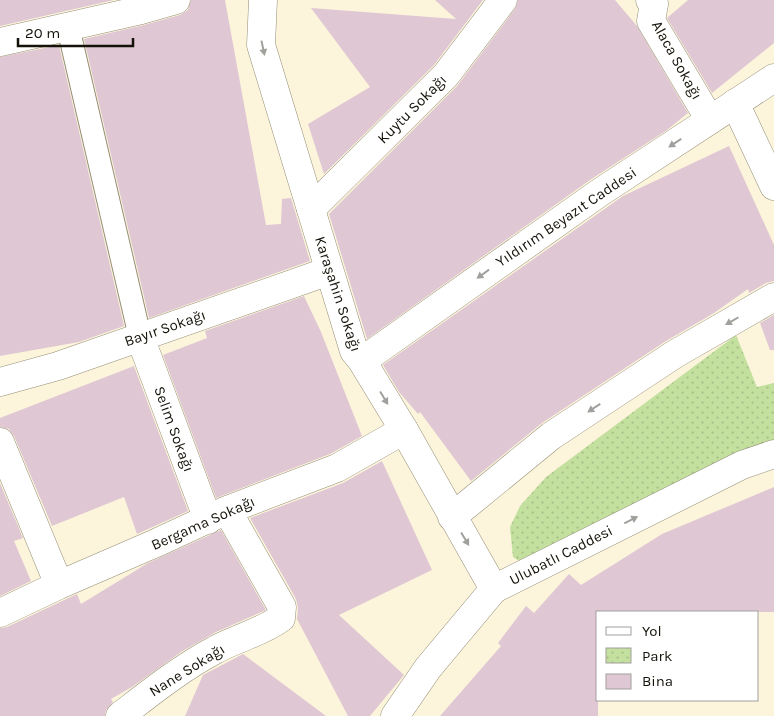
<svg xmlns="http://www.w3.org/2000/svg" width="774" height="716" viewBox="0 0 774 716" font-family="Karla,sans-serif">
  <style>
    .park { fill: url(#park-dots) }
    .building { fill: #e0c7d4 }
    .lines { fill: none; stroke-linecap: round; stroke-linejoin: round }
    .lane-casing { stroke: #948e77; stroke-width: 24 }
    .street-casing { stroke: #948e77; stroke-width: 29 }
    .secondary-casing { stroke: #948e77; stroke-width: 29 }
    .lane { stroke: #fff; stroke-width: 22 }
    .street { stroke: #fff; stroke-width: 28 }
    .secondary { stroke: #fff; stroke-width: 28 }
    .oneway { fill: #a1a09d }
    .labels { text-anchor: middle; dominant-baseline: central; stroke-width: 4; stroke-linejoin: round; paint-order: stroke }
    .street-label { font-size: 15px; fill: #141209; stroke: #fff }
  </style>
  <defs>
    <pattern id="park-dots" width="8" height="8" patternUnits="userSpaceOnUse" patternTransform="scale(1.25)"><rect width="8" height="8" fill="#c4e09f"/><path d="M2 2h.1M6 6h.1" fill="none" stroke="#a8bf88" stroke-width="1.8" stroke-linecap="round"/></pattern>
  </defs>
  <rect width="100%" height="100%" fill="#fcf5dc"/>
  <path class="park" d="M 736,335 L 757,387 L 774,383 L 774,440 L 525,565 L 513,557 L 510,527 L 520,506 L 546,477 Z"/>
  <path class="building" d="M 0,0 L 114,0 L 0,26 Z
    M 191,0 L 225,0 L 266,225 L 281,224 L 282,199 L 291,198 L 310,261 L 149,318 L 84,39 L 144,25 L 180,15 L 188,10 Z
    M 435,0 L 483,0 L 434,65 L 324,174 L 308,124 L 370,87 L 311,8 L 456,19 Z
    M 518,0 L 615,0 L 637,26 L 688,113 L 667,130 L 590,180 L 367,339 L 329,214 L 457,86 L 515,9 Z
    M 688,0 L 774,0 L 774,43 L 712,93 L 667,18 Z
    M 59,45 L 124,326 L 79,342 L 0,356 L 0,57 Z
    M 729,146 L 774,245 L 774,281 L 766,283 L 749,293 L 748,289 L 714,313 L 666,341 L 542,423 L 471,481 L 420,412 L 418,414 L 399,392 L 383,365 L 623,196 Z
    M 304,296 L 321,332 L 362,436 L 330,454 L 216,498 L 163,355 L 207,338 L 205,331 Z
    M 774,315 L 774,350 L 770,350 L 760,323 Z
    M 134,366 L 188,511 L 137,534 L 124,497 L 52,526 L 14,436 L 9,429 L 0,427 L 0,418 Z
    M 382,461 L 432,570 L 339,615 L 404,675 L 370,716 L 348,716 L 297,619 L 298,608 L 296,599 L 250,518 L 343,483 Z
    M 0,483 L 23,538 L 14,541 L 31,581 L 0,596 Z
    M 774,487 L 774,612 L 598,612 L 598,716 L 440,716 L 501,646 L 498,643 L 526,606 L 534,613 L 569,574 L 581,585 L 662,534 Z
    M 221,530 L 266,610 L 216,632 L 181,652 L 132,687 L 111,699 L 113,702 L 106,710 L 105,716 L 0,716 L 0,628 L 7,627 L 77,594 L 81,604 L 148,563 Z
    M 243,654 L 326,716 L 185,716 L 203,675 Z"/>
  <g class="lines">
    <g class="lane-casing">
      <path id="lane" d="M 68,27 L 140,337"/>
    </g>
    <g class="street-casing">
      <path id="street" d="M 650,0 L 654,4 L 651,21 L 710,120
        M 0,42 L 141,10 L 176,0
        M 735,103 L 774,186
        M 311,209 L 446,75 L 503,0
        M 140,337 L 208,520
        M 0,382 L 58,366 L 329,271
        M 0,442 L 59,585
        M 452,517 L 551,436 L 675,354 L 774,297
        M 494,589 L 742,465 L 774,454
        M 0,613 L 59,585 L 156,543 L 227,510 L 337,468 L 404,430
        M 120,716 C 150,693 181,668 215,650 C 236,638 261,633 281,618 L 282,607 L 227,510"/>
    </g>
    <g class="secondary-casing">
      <path id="secondary" d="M 263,0 L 261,45 L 354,351 L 362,361 L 404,430 L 494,589 L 428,668 L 395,716
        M 362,361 L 599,193 L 774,78"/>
    </g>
    <use href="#lane" class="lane"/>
    <use href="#street" class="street"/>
    <use href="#secondary" class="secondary"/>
  </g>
  <defs><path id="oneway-solid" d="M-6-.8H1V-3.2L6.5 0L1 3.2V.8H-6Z" transform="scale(1.25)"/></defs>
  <g class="oneway">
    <use href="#oneway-solid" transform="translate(263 48) rotate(78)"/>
    <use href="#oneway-solid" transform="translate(675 143) rotate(147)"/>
    <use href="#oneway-solid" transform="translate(483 274) rotate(144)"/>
    <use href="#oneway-solid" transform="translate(732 321) rotate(150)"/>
    <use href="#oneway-solid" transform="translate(384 398) rotate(59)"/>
    <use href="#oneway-solid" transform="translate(594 408) rotate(147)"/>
    <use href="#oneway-solid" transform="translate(631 520) rotate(-27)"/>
    <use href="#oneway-solid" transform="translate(465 539) rotate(59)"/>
  </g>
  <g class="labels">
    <g class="street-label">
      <text transform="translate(677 60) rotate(61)">Alaca Sokağı</text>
      <text transform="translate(412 109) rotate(-45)">Kuytu Sokağı</text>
      <text transform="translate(566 217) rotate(-34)">Yıldırım Beyazıt Caddesi</text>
      <text transform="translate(338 294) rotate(72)">Karaşahin Sokağı</text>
      <text transform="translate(165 328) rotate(-19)">Bayır Sokağı</text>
      <text transform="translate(174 429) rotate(70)">Selim Sokağı</text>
      <text transform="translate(203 523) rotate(-24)">Bergama Sokağı</text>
      <text transform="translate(561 555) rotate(-27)">Ulubatlı Caddesi</text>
      <text transform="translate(187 670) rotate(-32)">Nane Sokağı</text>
    </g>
  </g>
  <rect x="596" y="611" width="162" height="90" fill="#ffffff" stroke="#a1a09d"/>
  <rect x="606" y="627" width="25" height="8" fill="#ffffff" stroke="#a1a09d"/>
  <text x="642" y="636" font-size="15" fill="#141209">Yol</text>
  <rect x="606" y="648" width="25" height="15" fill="url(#park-dots)" stroke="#a1a09d"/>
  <text x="642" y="661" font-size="15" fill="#141209">Park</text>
  <rect x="606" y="674" width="25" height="15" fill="#e0c7d4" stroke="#a1a09d"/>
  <text x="642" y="686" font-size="15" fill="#141209">Bina</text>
  <path d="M18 38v8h115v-8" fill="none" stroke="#141209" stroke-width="2.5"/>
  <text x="25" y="38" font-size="15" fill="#141209" stroke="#ffffff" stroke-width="4" paint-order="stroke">20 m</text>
</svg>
